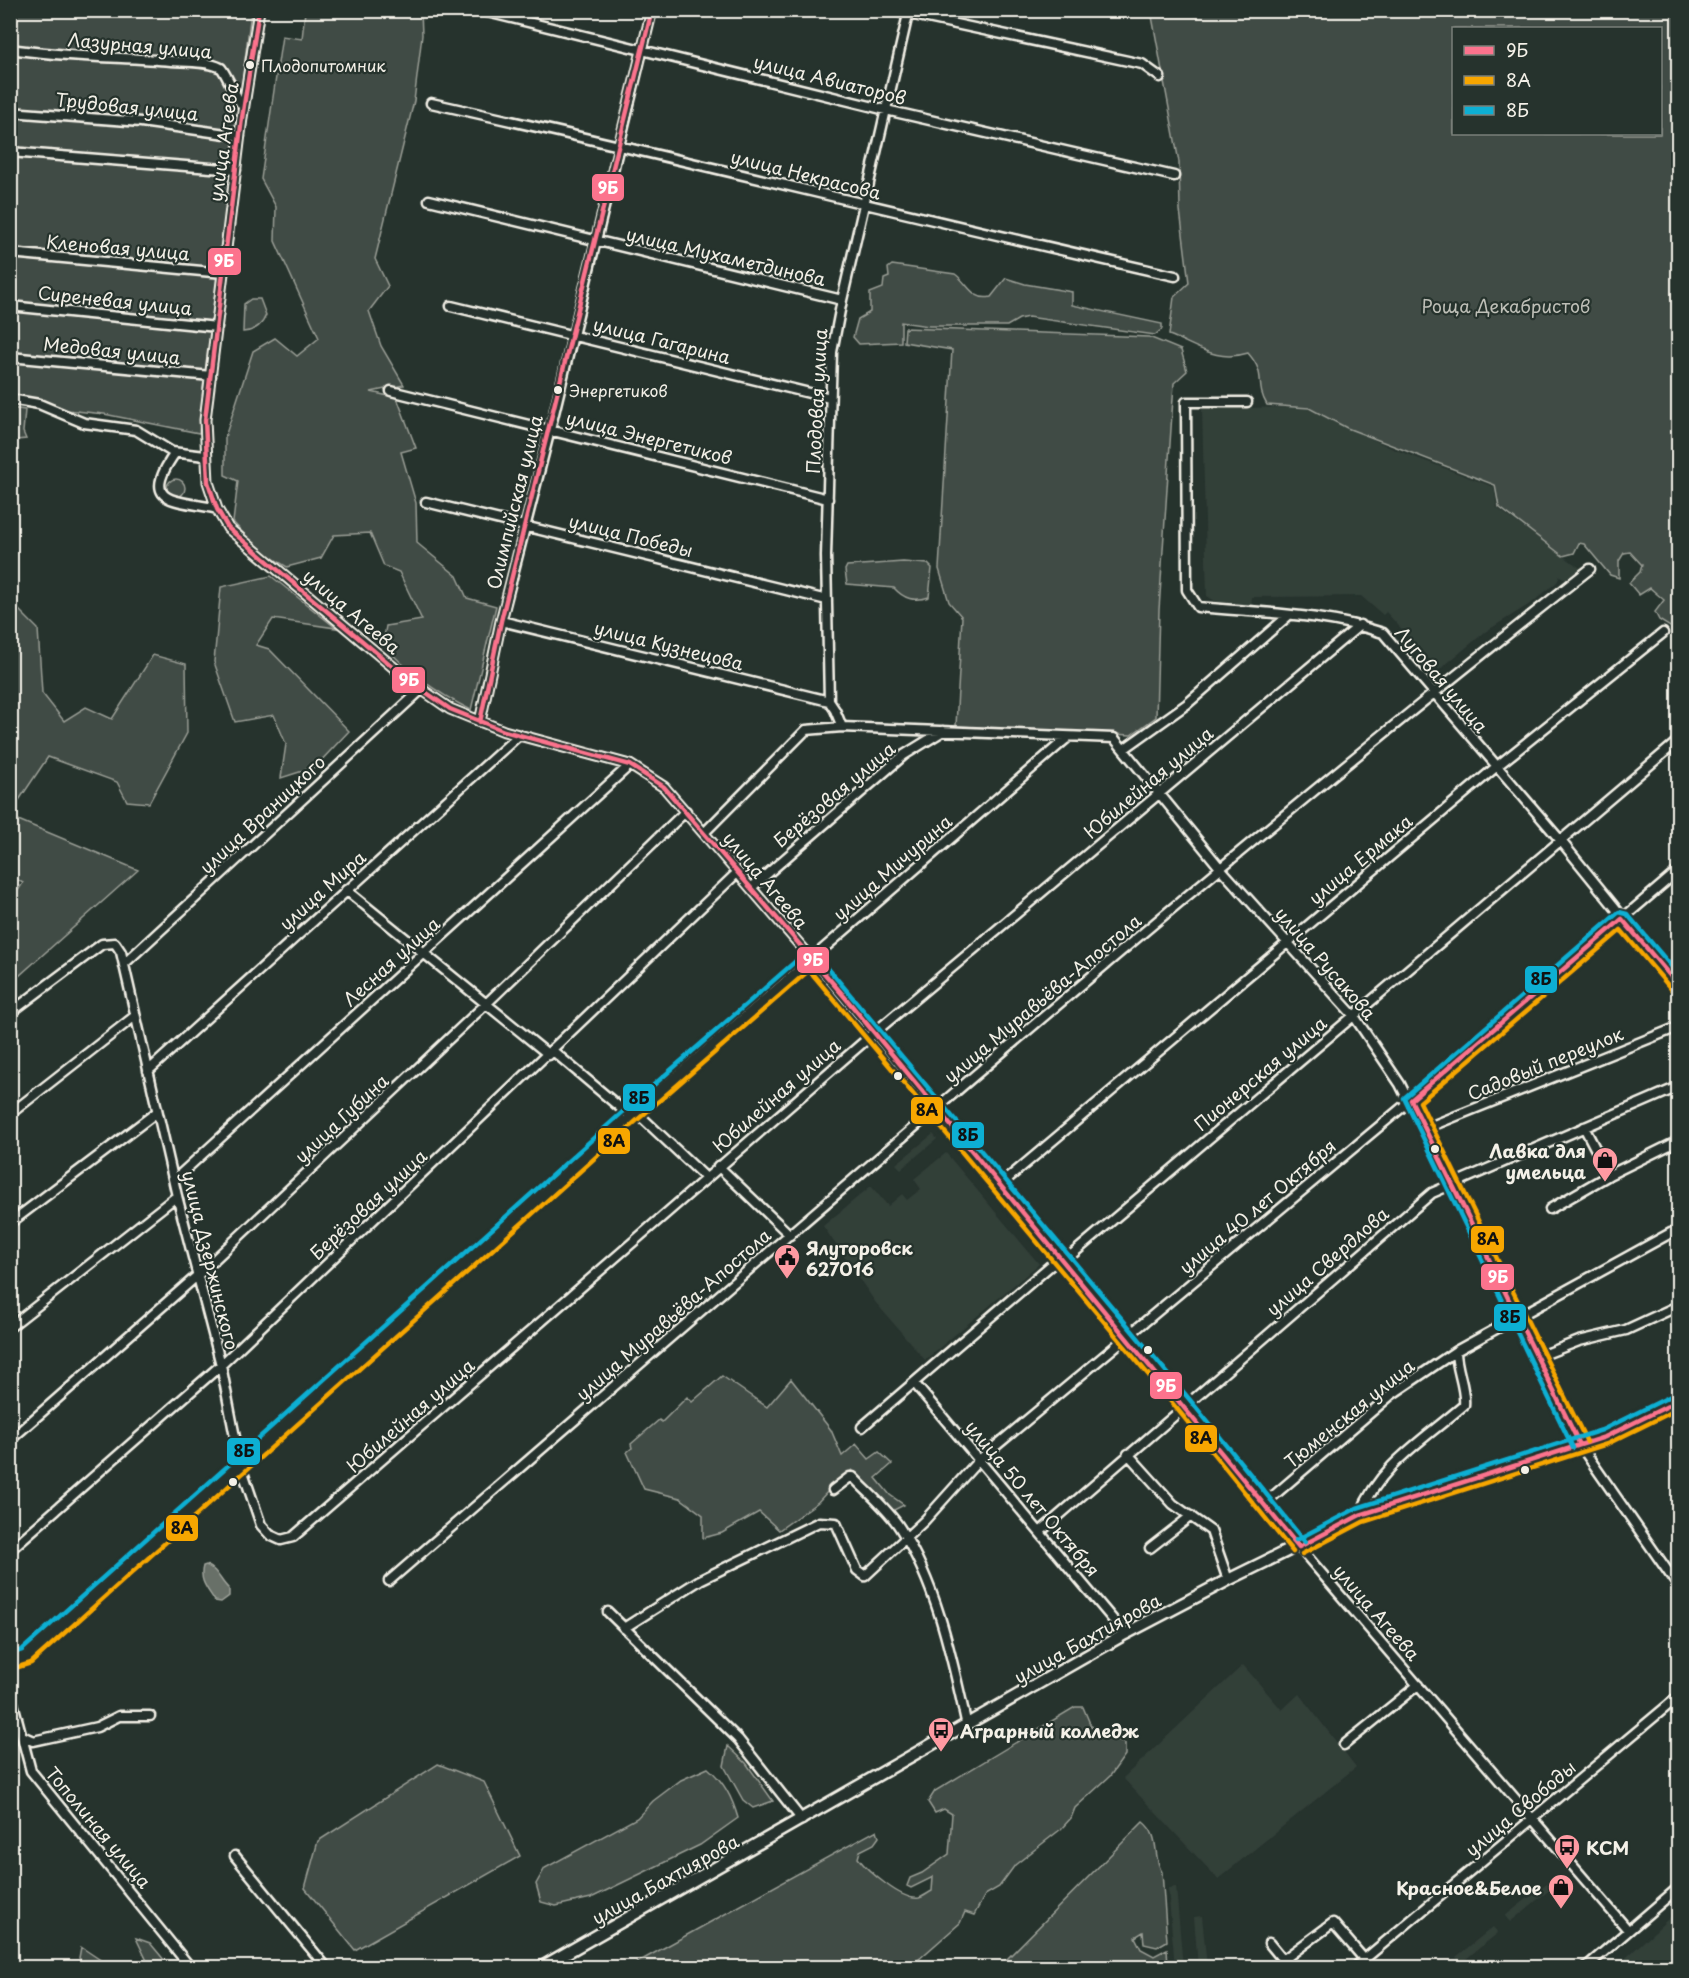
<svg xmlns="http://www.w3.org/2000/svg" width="1689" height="1978" viewBox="0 0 1689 1978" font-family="'Playpen Sans',sans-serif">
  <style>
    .built { fill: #333f39 }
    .green { fill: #414b45; stroke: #9a9e96; stroke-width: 1.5; fill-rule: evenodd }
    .water { fill: #676f68; stroke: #9fa39b; stroke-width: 1.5 }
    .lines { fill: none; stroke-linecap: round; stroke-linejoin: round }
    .minor-casing { stroke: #f4f1e8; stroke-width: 13 }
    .major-casing { stroke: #f4f1e8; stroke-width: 15 }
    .minor { stroke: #26332d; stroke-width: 8 }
    .major { stroke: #26332d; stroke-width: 10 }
    .bus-1-casing { stroke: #26332d; stroke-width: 9 }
    .bus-2-casing { stroke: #26332d; stroke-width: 9 }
    .bus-3-casing { stroke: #26332d; stroke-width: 9 }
    .bus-1 { stroke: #fc738d; stroke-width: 4.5 }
    .bus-2 { stroke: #f7a600; stroke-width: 4.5 }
    .bus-3 { stroke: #0dafd3; stroke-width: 4.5 }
    .bus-dot { fill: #f4f1e8; stroke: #26332d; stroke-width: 2 }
    .labels { text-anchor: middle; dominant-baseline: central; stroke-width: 4.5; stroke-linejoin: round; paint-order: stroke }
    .bus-label { font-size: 16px; fill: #f4f1e8; stroke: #26332d; text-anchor: start }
    .street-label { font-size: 18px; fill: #f4f1e8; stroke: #26332d }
    .park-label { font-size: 18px; fill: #bebfb7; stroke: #26332d }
    .poi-label { font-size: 18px; font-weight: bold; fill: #f4f1e8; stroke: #26332d; text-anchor: start }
    .line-badge { stroke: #26332d; stroke-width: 2 }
    .badge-label { font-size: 16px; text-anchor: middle; font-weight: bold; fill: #fff }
    .pale-badge-label { font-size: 16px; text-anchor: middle; font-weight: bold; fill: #111 }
  </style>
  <rect width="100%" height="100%" fill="#26332d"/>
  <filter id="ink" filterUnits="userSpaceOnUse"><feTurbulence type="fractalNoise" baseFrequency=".0167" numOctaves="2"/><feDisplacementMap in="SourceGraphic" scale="12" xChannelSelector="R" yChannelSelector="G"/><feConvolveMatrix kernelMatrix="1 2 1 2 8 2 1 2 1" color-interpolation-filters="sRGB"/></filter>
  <g filter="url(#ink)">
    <path class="built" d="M 1290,407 L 1308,409 L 1391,448 L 1494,487 L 1497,508 L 1580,568 L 1570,582 L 1560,576 L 1557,582 L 1533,602 L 1485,632 L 1439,670 L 1386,612 L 1383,615 L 1361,596 L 1252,597 L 1251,606 L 1221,605 L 1207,596 L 1202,409 Z
      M 933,1134 L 937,1139 L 901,1169 L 896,1164 Z
      M 946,1153 L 1039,1264 L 925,1360 L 876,1303 L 823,1226 L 871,1186 L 888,1206 L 902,1194 L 907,1200 L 921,1189 L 914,1179 Z
      M 1243,1665 L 1282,1710 L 1299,1694 L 1356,1767 L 1218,1879 L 1123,1778 Z
      M 1547,1883 L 1552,1888 L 1510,1922 L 1505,1916 Z
      M 1176,1887 L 1183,1967 L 1175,1967 L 1168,1888 Z
      M 1678,1910 L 1678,1967 L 1616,1967 Z
      M 1202,1916 L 1207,1967 L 1198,1967 L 1194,1917 Z
      M 1493,1927 L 1498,1933 L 1461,1963 L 1456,1957 Z"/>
    <path class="green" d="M 11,11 L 251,11 L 199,433 L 104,414 L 11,404 Z
      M 305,11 L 421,11 L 422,35 L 414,101 L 375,259 L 388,286 L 369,311 L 381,346 L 404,385 L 371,392 L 397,398 L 416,448 L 401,452 L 416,503 L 417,543 L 457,576 L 467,598 L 496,606 L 471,710 C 437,693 408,673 383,644 L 386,626 L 422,620 L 399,572 L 384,566 L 370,533 L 334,535 L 321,558 L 287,567 L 258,549 L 233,522 L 238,481 L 225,475 L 225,437 L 253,351 L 275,338 L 297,356 L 319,338 L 275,241 L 276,207 L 261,179 L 282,36 L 302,39 Z
      M 1151,11 L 1678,11 L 1678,632 L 1659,620 L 1655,612 L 1664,600 L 1650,588 L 1639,595 L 1629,583 L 1640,572 L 1642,565 L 1630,552 L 1624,553 L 1619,561 L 1619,578 L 1610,575 L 1584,544 L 1579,543 L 1574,553 L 1563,556 L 1499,507 L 1495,485 L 1347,428 L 1309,408 L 1267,405 C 1254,383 1268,376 1248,353 C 1216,363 1198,346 1169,335 L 1174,297 L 1189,283 L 1180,210 L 1179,162 ZM 1454,28 L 1660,28 L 1660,134 L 1454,134 Z
      M 892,265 L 955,274 C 968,283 972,301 991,297 L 1006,278 L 1025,284 L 1072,292 L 1072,305 L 1162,324 L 1162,329 L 1155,335 L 1028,317 L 1019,319 L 1007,326 L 929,326 L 901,322 L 901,342 L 859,344 L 853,337 L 858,319 L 870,312 L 870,293 L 883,288 L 884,279 L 889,277 L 888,268 Z
      M 251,299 L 260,299 L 266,315 C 262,326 255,331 243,332 L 244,304 Z
      M 905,328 L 1149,337 L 1181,350 L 1187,371 L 1174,383 L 1159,610 L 1156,717 L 1131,735 L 956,726 L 962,617 L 949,602 L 939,569 L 952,350 L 904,342 Z
      M 10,408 L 25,410 L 23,432 L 26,439 L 16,440 L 11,436 Z
      M167 488a9 9 0 1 1 18 0a9 9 0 1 1-18 0Z
      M 903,562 L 928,564 L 932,568 L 929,597 C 914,602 904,599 894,588 L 847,584 L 845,570 L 847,566 Z
      M 271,576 L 336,628 L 273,619 L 256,645 L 269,649 L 349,731 L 315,767 L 281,778 L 286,744 L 274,715 L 235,722 L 214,662 L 221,587 Z
      M 11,602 L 38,629 L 42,693 L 64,721 L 86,707 L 112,719 L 153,655 L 186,664 L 187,733 L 149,803 L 127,801 L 117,782 L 48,757 L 11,812 Z
      M 11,817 L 138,870 L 11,983 L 11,901 L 23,883 L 11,876 Z
      M 722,1376 L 767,1407 L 791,1379 L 831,1430 L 842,1456 L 856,1444 L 869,1459 L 879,1452 L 892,1464 L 876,1478 L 890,1495 L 904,1505 L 890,1512 L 852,1470 L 839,1479 L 818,1502 L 779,1530 L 759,1512 L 722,1533 L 703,1538 L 703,1515 L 680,1498 L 644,1489 L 627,1452 L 632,1448 L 631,1444 L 659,1420 L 662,1422 L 687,1397 L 692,1402 Z
      M 1075,1707 L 1083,1707 L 1091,1726 L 1125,1744 L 1125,1755 L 1110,1776 L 1075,1808 L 1071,1818 L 1061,1829 L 1015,1865 L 999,1887 L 985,1895 L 974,1915 L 965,1912 L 960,1923 L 910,1967 L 629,1967 L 877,1830 L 879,1837 L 874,1844 L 860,1851 L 858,1858 C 868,1871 902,1901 919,1898 C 923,1897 928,1893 932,1891 L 933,1877 L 911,1888 L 907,1886 L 910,1878 L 922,1873 L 949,1854 L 952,1814 L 944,1809 L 935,1813 L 928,1802 L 935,1791 Z
      M 728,1746 L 746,1763 L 773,1801 L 753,1808 L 743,1800 L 724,1766 Z
      M 438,1764 L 484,1782 L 520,1856 L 355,1950 L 305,1888 L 318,1841 Z
      M 708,1768 C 724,1782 732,1797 738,1818 L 700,1845 L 591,1898 L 556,1906 L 541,1902 L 536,1884 L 545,1868 L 637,1818 L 653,1801 L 681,1780 Z
      M 1143,1822 C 1161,1836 1152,1856 1162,1872 L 1167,1941 L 1157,1947 L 1144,1944 L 1143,1932 L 1135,1937 L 1141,1949 L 1154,1956 L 1167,1949 L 1168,1967 L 999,1967 Z
      M 136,1938 L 150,1943 L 170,1967 L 148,1967 L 150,1967 Z
      M 81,1947 L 111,1967 L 114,1967 L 90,1967 L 79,1958 Z"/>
    <path class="water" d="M 206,1565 C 218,1570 220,1581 229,1589 L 229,1596 L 221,1602 L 215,1601 C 207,1588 199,1581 203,1566 Z"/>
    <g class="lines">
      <g class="minor-casing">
        <path id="minor" d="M 259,10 L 242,118 L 205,420 L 208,482 L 217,509 L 228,528 L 411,682 L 450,709 L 504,731 L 630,765 L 664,787 L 843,995 L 1184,1405 L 1299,1547 L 1628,1930
          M 479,10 L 886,110 L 1174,176
          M 890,10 L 1142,64 L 1160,77
          M 10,49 C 63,57 118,57 171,61 C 186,62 208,61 221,68 C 225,71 236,98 243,107
          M 431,103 C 679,158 926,220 1175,276
          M 10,112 L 141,122 L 240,136
          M 10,152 L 236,170
          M 429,200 L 842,300
          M 10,253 L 223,273
          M 10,306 L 217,327
          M 451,306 L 830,398
          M 10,357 L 211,376
          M 391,391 L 828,499
          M 10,399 L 39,404 L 84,423 L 136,430 L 172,452 L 205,456
          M 1247,402 L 1186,402 L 1187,590 L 1198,607 C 1259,613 1324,613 1383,633 L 1561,841 L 1678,985
          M 175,453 C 138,506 177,499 217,509
          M 426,502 L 827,600
          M 501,621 L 829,701
          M 480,722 L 501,621 L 550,430 L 652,10
          M 842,727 L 835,710 L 829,701 L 826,556 L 832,352 L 842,300 L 909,10
          M 1124,749 L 1187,704 L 1288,616
          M 704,833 L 806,730 L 842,727 L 1114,738 L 1221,869 L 1354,1016 L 1400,1084 L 1580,1445 L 1678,1586
          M 751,888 L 904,755 L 943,731
          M 346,890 L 549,1055
          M 125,963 L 422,689
          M 10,1013 L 102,944 L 115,943 L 121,952 L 177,1196 L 221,1365 L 240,1463 L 261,1525 L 270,1535 L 281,1540 L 293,1537 L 874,1033 L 1360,625
          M 553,1051 L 630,1116
          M 148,1071 L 519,735
          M 635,1111 L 705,1177
          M 10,1114 L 135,1016
          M 1584,1127 L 1609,1175
          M 1424,1129 L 1678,1027
          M 718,1166 L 790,1235
          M 174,1180 L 630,765
          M 1000,1185 L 1496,767 L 1663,633
          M 1550,1209 L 1609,1175 L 1678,1141
          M 10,1223 L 157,1112
          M 10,1327 L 177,1196
          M 1538,1357 L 1579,1341 L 1626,1330 L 1678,1306
          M 915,1384 L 1125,1634
          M 862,1427 L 1050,1266 L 1069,1257 L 1678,741
          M 10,1440 L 198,1275 L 486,1004 L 686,811
          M 1128,1454 L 1173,1504 L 1211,1531 L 1228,1580
          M 833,1490 L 850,1477 L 853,1477 C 868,1493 888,1509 900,1528 C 938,1587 952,1659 967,1726
          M 1265,1503 L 1391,1395 L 1456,1351
          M 1360,1515 C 1379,1465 1425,1439 1464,1405 C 1466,1388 1456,1370 1456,1351 L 1678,1229
          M 1041,1531 L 1432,1193 L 1678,1087
          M 1150,1548 L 1191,1516
          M 10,1550 L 221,1365 L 738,872
          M 389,1581 C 785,1239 1178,892 1590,569
          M 608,1612 L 738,1739 L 802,1820
          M 624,1628 L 700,1580 L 819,1522 L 836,1523 L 857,1570 L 865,1576 L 925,1520 L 979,1460 L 1411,1100 L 1678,871
          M 10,1662 L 26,1657 L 630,1116 L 1067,738
          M 10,1692 L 31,1771 L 191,1968
          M 22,1736 L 33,1741 L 97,1727 L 119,1716 L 150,1716
          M 1344,1745 L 1418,1685
          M 235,1856 L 327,1968
          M 1269,1943 L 1283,1960 L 1333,1923 L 1364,1959
          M 1354,1968 L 1678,1697
          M 1585,1968 L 1678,1888"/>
      </g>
      <g class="major-casing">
        <path id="major" d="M 540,1968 L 1125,1634 L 1228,1580 L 1360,1515 L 1605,1437 L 1678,1401"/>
      </g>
      <use href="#minor" class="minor"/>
      <use href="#major" class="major"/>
      <g class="bus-1-casing">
        <path id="bus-1" d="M 259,10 L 242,118 L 205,420 L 208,482 L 217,509 L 228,528 L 411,682 L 450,709 L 504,731 L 630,765 L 664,787 L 843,995 L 1299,1547
          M 480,722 L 501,621 L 652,10
          M 1580,1445 L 1411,1100 L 1622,919 L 1678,985
          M 1299,1547 L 1360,1515 L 1605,1437 L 1678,1401"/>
      </g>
      <g class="bus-2-casing">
        <path id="bus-2" d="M 804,964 L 1178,1410 L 1293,1552
          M 1587,1442 L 1420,1102 L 1621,930 L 1672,990
          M 1302,1554 L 1363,1522 L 1607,1444 L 1678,1409
          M 12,1669 L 31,1663 L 635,1122 L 815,965"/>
      </g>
      <g class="bus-3-casing">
        <path id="bus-3" d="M 816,954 L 1190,1400 L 1305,1542
          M 1573,1448 L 1404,1098 L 1619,912 L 1627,914 L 1678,974
          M 1296,1540 L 1357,1508 L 1602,1430 L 1675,1394
          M 10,1654 L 22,1650 L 625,1110 L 805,953"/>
      </g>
      <use href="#bus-1" class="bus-1"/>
      <use href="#bus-2" class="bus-2"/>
      <use href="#bus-3" class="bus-3"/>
    </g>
  </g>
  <defs>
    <g id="shop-pin" transform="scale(1.35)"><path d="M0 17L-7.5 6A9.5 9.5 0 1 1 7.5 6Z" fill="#ff9aa2" stroke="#26332d"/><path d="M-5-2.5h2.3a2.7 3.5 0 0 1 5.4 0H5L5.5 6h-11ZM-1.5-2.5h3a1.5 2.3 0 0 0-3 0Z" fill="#111"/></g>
    <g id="civic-pin" transform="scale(1.35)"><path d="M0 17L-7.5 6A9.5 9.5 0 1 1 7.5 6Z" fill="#ff9aa2" stroke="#26332d"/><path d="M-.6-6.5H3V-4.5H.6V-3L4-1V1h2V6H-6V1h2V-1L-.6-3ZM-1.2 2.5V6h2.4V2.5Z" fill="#111"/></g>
    <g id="bus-pin" transform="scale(1.35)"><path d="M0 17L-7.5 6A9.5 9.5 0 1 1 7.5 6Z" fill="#ff9aa2" stroke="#26332d"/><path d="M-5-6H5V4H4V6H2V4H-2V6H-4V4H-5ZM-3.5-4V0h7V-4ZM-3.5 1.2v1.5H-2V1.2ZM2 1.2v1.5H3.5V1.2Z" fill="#111"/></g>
  </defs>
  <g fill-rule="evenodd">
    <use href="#shop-pin" x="1605" y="1160"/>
    <use href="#civic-pin" x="787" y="1257"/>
    <use href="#bus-pin" x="941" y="1730"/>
    <use href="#bus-pin" x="1567" y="1847"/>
    <use href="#shop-pin" x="1561" y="1887"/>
  </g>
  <g class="bus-dot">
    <circle cx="250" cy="65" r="5"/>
    <circle cx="558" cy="390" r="5"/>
    <circle cx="898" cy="1076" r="5"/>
    <circle cx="1435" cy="1149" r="5"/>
    <circle cx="1148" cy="1350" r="5"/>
    <circle cx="1525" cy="1470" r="5"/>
    <circle cx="233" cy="1482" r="5"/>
  </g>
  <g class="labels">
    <g class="bus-label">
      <text x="261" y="65">Плодопитомник</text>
      <text x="569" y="390">Энергетиков</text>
    </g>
    <g class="street-label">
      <text transform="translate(140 45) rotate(5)">Лазурная улица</text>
      <text transform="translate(830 79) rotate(14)">улица Авиаторов</text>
      <text transform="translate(127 106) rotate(6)">Трудовая улица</text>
      <text transform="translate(223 142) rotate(-82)">улица Агеева</text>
      <text transform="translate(806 174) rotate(14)">улица Некрасова</text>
      <text transform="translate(118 247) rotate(5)">Кленовая улица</text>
      <text transform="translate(726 256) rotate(13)">улица Мухаметдинова</text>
      <text transform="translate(115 300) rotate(6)">Сиреневая улица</text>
      <text transform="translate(662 340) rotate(14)">улица Гагарина</text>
      <text transform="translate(112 350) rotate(6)">Медовая улица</text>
      <text transform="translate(816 401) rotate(-87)">Плодовая улица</text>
      <text transform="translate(649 437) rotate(14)">улица Энергетиков</text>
      <text transform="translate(514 502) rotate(-76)">Олимпийская улица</text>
      <text transform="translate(631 535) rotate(14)">улица Победы</text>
      <text transform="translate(352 611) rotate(40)">улица Агеева</text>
      <text transform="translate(669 645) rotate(14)">улица Кузнецова</text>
      <text transform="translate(1442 679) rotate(50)">Луговая улица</text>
      <text transform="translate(1148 782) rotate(-40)">Юбилейная улица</text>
      <text transform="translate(834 794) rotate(-40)">Берёзовая улица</text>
      <text transform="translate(262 814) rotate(-43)">улица Враницкого</text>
      <text transform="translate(1360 859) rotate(-40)">улица Ермака</text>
      <text transform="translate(892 867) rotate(-41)">улица Мичурина</text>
      <text transform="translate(766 880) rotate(50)">улица Агеева</text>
      <text transform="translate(322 890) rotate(-42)">улица Мира</text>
      <text transform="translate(391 961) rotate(-42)">Лесная улица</text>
      <text transform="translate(1326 963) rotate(49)">улица Русакова</text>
      <text transform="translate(1042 998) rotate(-40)">улица Муравьёва-Апостола</text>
      <text transform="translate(1545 1063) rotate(-22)">Садовый переулок</text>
      <text transform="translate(1260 1073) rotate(-40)">Пионерская улица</text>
      <text transform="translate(776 1095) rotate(-41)">Юбилейная улица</text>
      <text transform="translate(341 1118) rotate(-43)">улица Губина</text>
      <text transform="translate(368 1204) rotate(-43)">Берёзовая улица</text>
      <text transform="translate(1257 1206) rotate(-40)">улица 40 лет Октября</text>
      <text transform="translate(211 1260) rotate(76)">улица Дзержинского</text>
      <text transform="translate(1327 1261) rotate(-41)">улица Свердлова</text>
      <text transform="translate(673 1314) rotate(-41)">улица Муравьёва-Апостола</text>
      <text transform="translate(1349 1413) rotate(-39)">Тюменская улица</text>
      <text transform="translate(410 1415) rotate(-41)">Юбилейная улица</text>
      <text transform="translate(1033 1498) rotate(50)">улица 50 лет Октября</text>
      <text transform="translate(1377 1612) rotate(49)">улица Агеева</text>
      <text transform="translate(1087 1638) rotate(-29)">улица Бахтиярова</text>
      <text transform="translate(1520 1808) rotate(-40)">улица Свободы</text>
      <text transform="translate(99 1827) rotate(50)">Тополиная улица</text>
      <text transform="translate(665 1879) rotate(-29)">улица Бахтиярова</text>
    </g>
    <g class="park-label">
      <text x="1506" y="305">Роща Декабристов</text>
    </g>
    <g class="poi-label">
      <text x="1586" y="1150" text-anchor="end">Лавка для<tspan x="1586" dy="21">умельца</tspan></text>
      <text x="806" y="1247">Ялуторовск<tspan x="806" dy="21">627016</tspan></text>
      <text x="960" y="1730">Аграрный колледж</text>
      <text x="1586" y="1847">КСМ</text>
      <text x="1542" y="1887" text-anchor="end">Красное&amp;Белое</text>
    </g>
  </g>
  <g class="line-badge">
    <rect x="591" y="173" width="34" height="29" rx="6" fill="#fc738d"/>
    <rect x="207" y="247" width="35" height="29" rx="6" fill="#fc738d"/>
    <rect x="391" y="666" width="35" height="28" rx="6" fill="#fc738d"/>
    <rect x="796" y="946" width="34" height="28" rx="6" fill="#fc738d"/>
    <rect x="1524" y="965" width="34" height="29" rx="6" fill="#0dafd3"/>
    <rect x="622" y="1083" width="34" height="29" rx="6" fill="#0dafd3"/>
    <rect x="910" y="1096" width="34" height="29" rx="6" fill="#f7a600"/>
    <rect x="951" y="1121" width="34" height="28" rx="6" fill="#0dafd3"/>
    <rect x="597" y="1127" width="34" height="28" rx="6" fill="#f7a600"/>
    <rect x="1470" y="1225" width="35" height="29" rx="6" fill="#f7a600"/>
    <rect x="1480" y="1263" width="35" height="28" rx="6" fill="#fc738d"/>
    <rect x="1493" y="1303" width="34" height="29" rx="6" fill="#0dafd3"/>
    <rect x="1149" y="1371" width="34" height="29" rx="6" fill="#fc738d"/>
    <rect x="1184" y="1424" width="34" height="29" rx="6" fill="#f7a600"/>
    <rect x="226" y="1437" width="35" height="29" rx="6" fill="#0dafd3"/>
    <rect x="165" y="1514" width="34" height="28" rx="6" fill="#f7a600"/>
  </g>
  <g class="badge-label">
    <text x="608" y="194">9Б</text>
    <text x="224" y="267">9Б</text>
    <text x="409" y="686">9Б</text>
    <text x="813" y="966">9Б</text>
    <text x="1498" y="1283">9Б</text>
    <text x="1166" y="1392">9Б</text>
  </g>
  <g class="pale-badge-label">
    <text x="1541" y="985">8Б</text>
    <text x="639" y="1104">8Б</text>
    <text x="927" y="1116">8А</text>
    <text x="968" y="1141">8Б</text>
    <text x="614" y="1147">8А</text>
    <text x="1488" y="1245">8А</text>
    <text x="1510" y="1323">8Б</text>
    <text x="1201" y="1444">8А</text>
    <text x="244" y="1457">8Б</text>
    <text x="182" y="1534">8А</text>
  </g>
  <rect width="1689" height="1978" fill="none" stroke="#26332d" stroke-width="36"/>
  <rect x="18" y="18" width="1653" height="1942" fill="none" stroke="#f4f1e8" stroke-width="2" filter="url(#ink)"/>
  <rect x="1452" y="27" width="210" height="108" fill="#26332d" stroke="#787f78" stroke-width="1.5"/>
  <rect x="1464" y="46" width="30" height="9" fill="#fc738d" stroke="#787f78" stroke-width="1.5"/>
  <text x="1506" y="57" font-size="18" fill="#f4f1e8">9Б</text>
  <rect x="1464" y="76" width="30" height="9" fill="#f7a600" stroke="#787f78" stroke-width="1.5"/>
  <text x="1506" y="87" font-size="18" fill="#f4f1e8">8А</text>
  <rect x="1464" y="106" width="30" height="9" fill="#0dafd3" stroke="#787f78" stroke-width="1.5"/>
  <text x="1506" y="117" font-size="18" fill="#f4f1e8">8Б</text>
</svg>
